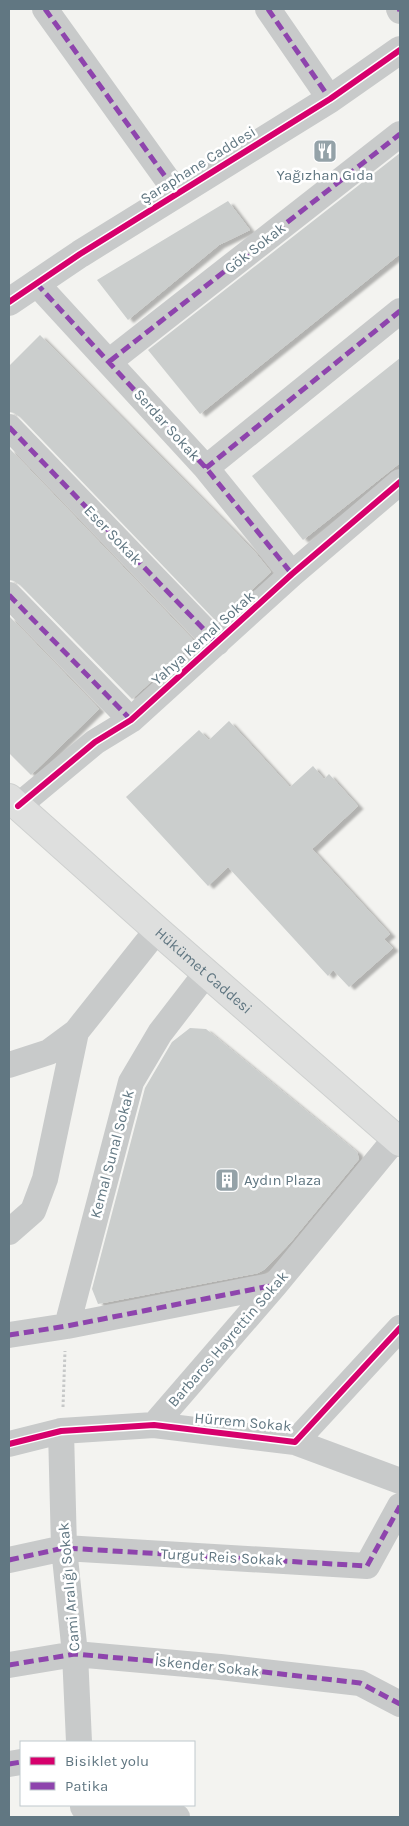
<svg xmlns="http://www.w3.org/2000/svg" width="409" height="1826" viewBox="0 0 409 1826" font-family="Karla,sans-serif">
  <style>
    .building { fill: #cbcecd; filter: url(#shadow) }
    .lines { fill: none; stroke-linecap: round; stroke-linejoin: round }
    .secondary-casing { stroke: #ced0cf; stroke-width: 30 }
    .path { stroke: #c6c8c8; stroke-width: 3; stroke-dasharray: 2.5 2.5; stroke-linecap: butt }
    .minor { stroke: #c8caca; stroke-width: 26 }
    .tertiary { stroke: #c8caca; stroke-width: 28 }
    .secondary { stroke: #dedfde; stroke-width: 28 }
    .quiet { stroke: #8e44ad; stroke-width: 5; stroke-dasharray: 10 5; stroke-linecap: butt }
    .cycleway-casing { stroke: #fff; stroke-width: 9 }
    .cycleway { stroke: #d6006c; stroke-width: 6 }
    .labels { text-anchor: middle; dominant-baseline: central; stroke-width: 5; stroke-linejoin: round; paint-order: stroke }
    .street-label { font-size: 15px; fill: #617782; stroke: #fff }
    .poi-label { font-size: 15px; fill: #617782; stroke: #fff }
  </style>
  <defs>
    <filter id="shadow"><feDropShadow dx="5.5" dy="3" stdDeviation="1" flood-color="#0004"/></filter>
  </defs>
  <rect width="100%" height="100%" fill="#f3f3f0"/>
  <path class="building" d="M 400,153 L 400,254 L 200,414 L 148,350 Z
    M 228,201 L 250,230 L 219,245 L 128,320 L 97,280 Z
    M 40,335 L 254,551 L 271,572 L 217,622 L 20,417 L 14,413 L 9,412 L 9,366 Z
    M 400,358 L 400,463 L 303,540 L 252,476 Z
    M 9,448 L 195,642 L 132,699 L 20,585 L 14,581 L 9,580 Z
    M 9,616 L 99,709 L 31,775 L 9,753 Z
    M 229,721 L 290,787 L 313,766 L 324,779 L 329,774 L 358,806 L 312,849 L 390,934 L 384,939 L 393,948 L 349,987 L 333,970 L 328,976 L 228,867 L 208,886 L 126,797 L 199,730 L 209,740 Z
    M 190,1028 L 206,1029 L 357,1152 L 359,1159 L 290,1243 L 265,1269 L 258,1273 L 98,1304 L 92,1289 L 145,1088 L 172,1042 Z"/>
  <g class="lines">
    <g class="secondary-casing">
      <g id="secondary">
        <path id="s1" d="M 9,798 L 157,930 L 400,1142"/>
      </g>
    </g>
    <path class="path" d="M 63,1407 L 65,1351"/>
    <path class="minor" d="M 45,9 L 177,193
      M 268,9 L 330,99
      M 399,9 L 400,11
      M 36,283 L 206,468 L 292,574
      M 110,361 L 400,134
      M 9,427 L 217,643
      M 206,468 L 400,311
      M 9,595 L 131,720
      M 18,806 L 95,742 L 131,720 L 292,574 L 400,482
      M 9,1065 L 49,1052 L 76,1032 L 157,930
      M 9,1232 L 33,1211 L 45,1179 L 76,1032
      M 67,1326 L 131,1082 L 160,1033 L 207,972
      M 9,1335 L 67,1326 L 275,1285
      M 154,1425 L 275,1285 L 396,1138
      M 61,1431 L 64,1548 L 75,1654 L 79,1742
      M 295,1442 L 400,1481
      M 9,1444 L 61,1431 L 154,1425 L 295,1442 L 400,1328
      M 9,1560 L 64,1548 L 367,1566 L 400,1506
      M 9,1665 L 75,1654 L 220,1667 L 360,1683 L 400,1704
      M 9,1764 L 21,1762
      M 83,1807 L 177,1817"/>
    <path class="tertiary" d="M 9,302 L 80,254 L 330,99 L 400,50"/>
    <use href="#secondary" class="secondary"/>
    <path class="quiet" d="M 45,9 L 177,193
      M 268,9 L 330,99
      M 399,9 L 400,11
      M 36,283 L 206,468 L 292,574
      M 110,361 L 400,134
      M 9,427 L 217,643
      M 206,468 L 400,311
      M 9,595 L 131,720
      M 9,1335 L 67,1326 L 275,1285
      M 9,1560 L 64,1548 L 367,1566 L 400,1506
      M 9,1665 L 75,1654 L 220,1667 L 360,1683 L 400,1704
      M 9,1764 L 21,1762"/>
    <g class="cycleway-casing">
      <path id="cycleway" d="M 9,302 L 80,254 L 330,99 L 400,50
        M 18,806 L 95,742 L 131,720 L 292,574 L 400,482
        M 9,1444 L 61,1431 L 154,1425 L 295,1442 L 400,1328"/>
    </g>
    <use href="#cycleway" class="cycleway"/>
  </g>
  <defs>
    <g id="restaurant-square" transform="scale(1.25)"><rect x="-9" y="-9" width="18" height="18" rx="4" fill="#94a2a8" stroke="#fff"/><path d="M-5-6h1v4h1v-4h1v4h1v-4h1v5L-1.5 .5V6h-2V.5L-5-1ZM5-6V6H3V1.5H1.5Q1.5-4 5-6Z" fill="#fff"/></g>
    <g id="building-square" transform="scale(1.25)"><rect x="-9" y="-9" width="18" height="18" rx="4" fill="#94a2a8" stroke="#fff"/><path d="M-4-6H4V6H1V3H-1V6H-4ZM-2.5-4.3h1.7v1.8h-1.7ZM.8-4.3h1.7v1.8H.8ZM-2.5-1h1.7V.8h-1.7ZM.8-1h1.7V.8H.8Z" fill="#fff"/></g>
  </defs>
  <g fill-rule="evenodd">
    <use href="#restaurant-square" x="325" y="151"/>
    <use href="#building-square" x="227" y="1180"/>
  </g>
  <g class="labels">
    <g class="street-label">
      <text transform="translate(198 165) rotate(-32)">Şaraphane Caddesi</text>
      <text transform="translate(255 248) rotate(-38)">Gök Sokak</text>
      <text transform="translate(167 425) rotate(48)">Serdar Sokak</text>
      <text transform="translate(113 535) rotate(46)">Eser Sokak</text>
      <text transform="translate(203 638) rotate(-42)">Yahya Kemal Sokak</text>
      <text stroke="none"><textPath href="#s1" startOffset="260">Hükümet Caddesi</textPath></text>
      <text transform="translate(112 1154) rotate(-75)">Kemal Sunal Sokak</text>
      <text transform="translate(228 1339) rotate(-49)">Barbaros Hayrettin Sokak</text>
      <text transform="translate(243 1422) rotate(5)">Hürrem Sokak</text>
      <text transform="translate(222 1557) rotate(3)">Turgut Reis Sokak</text>
      <text transform="translate(69 1587) rotate(-95)">Cami Aralığı Sokak</text>
      <text transform="translate(207 1666) rotate(6)">İskender Sokak</text>
    </g>
    <g class="poi-label">
      <text x="325" y="175">Yağızhan Gıda</text>
      <text x="244" y="1180" text-anchor="start">Aydın Plaza</text>
    </g>
  </g>
  <rect width="409" height="1826" fill="none" stroke="#617782" stroke-width="20"/>
  <rect x="20" y="1741" width="175" height="65" fill="#ffffff" stroke="#c0c9cd"/>
  <rect x="30" y="1757" width="25" height="8" fill="#d6006c" stroke="#c0c9cd"/>
  <text x="65" y="1766" font-size="15" fill="#617782">Bisiklet yolu</text>
  <rect x="30" y="1782" width="25" height="8" fill="#8e44ad" stroke="#c0c9cd"/>
  <text x="65" y="1791" font-size="15" fill="#617782">Patika</text>
</svg>
